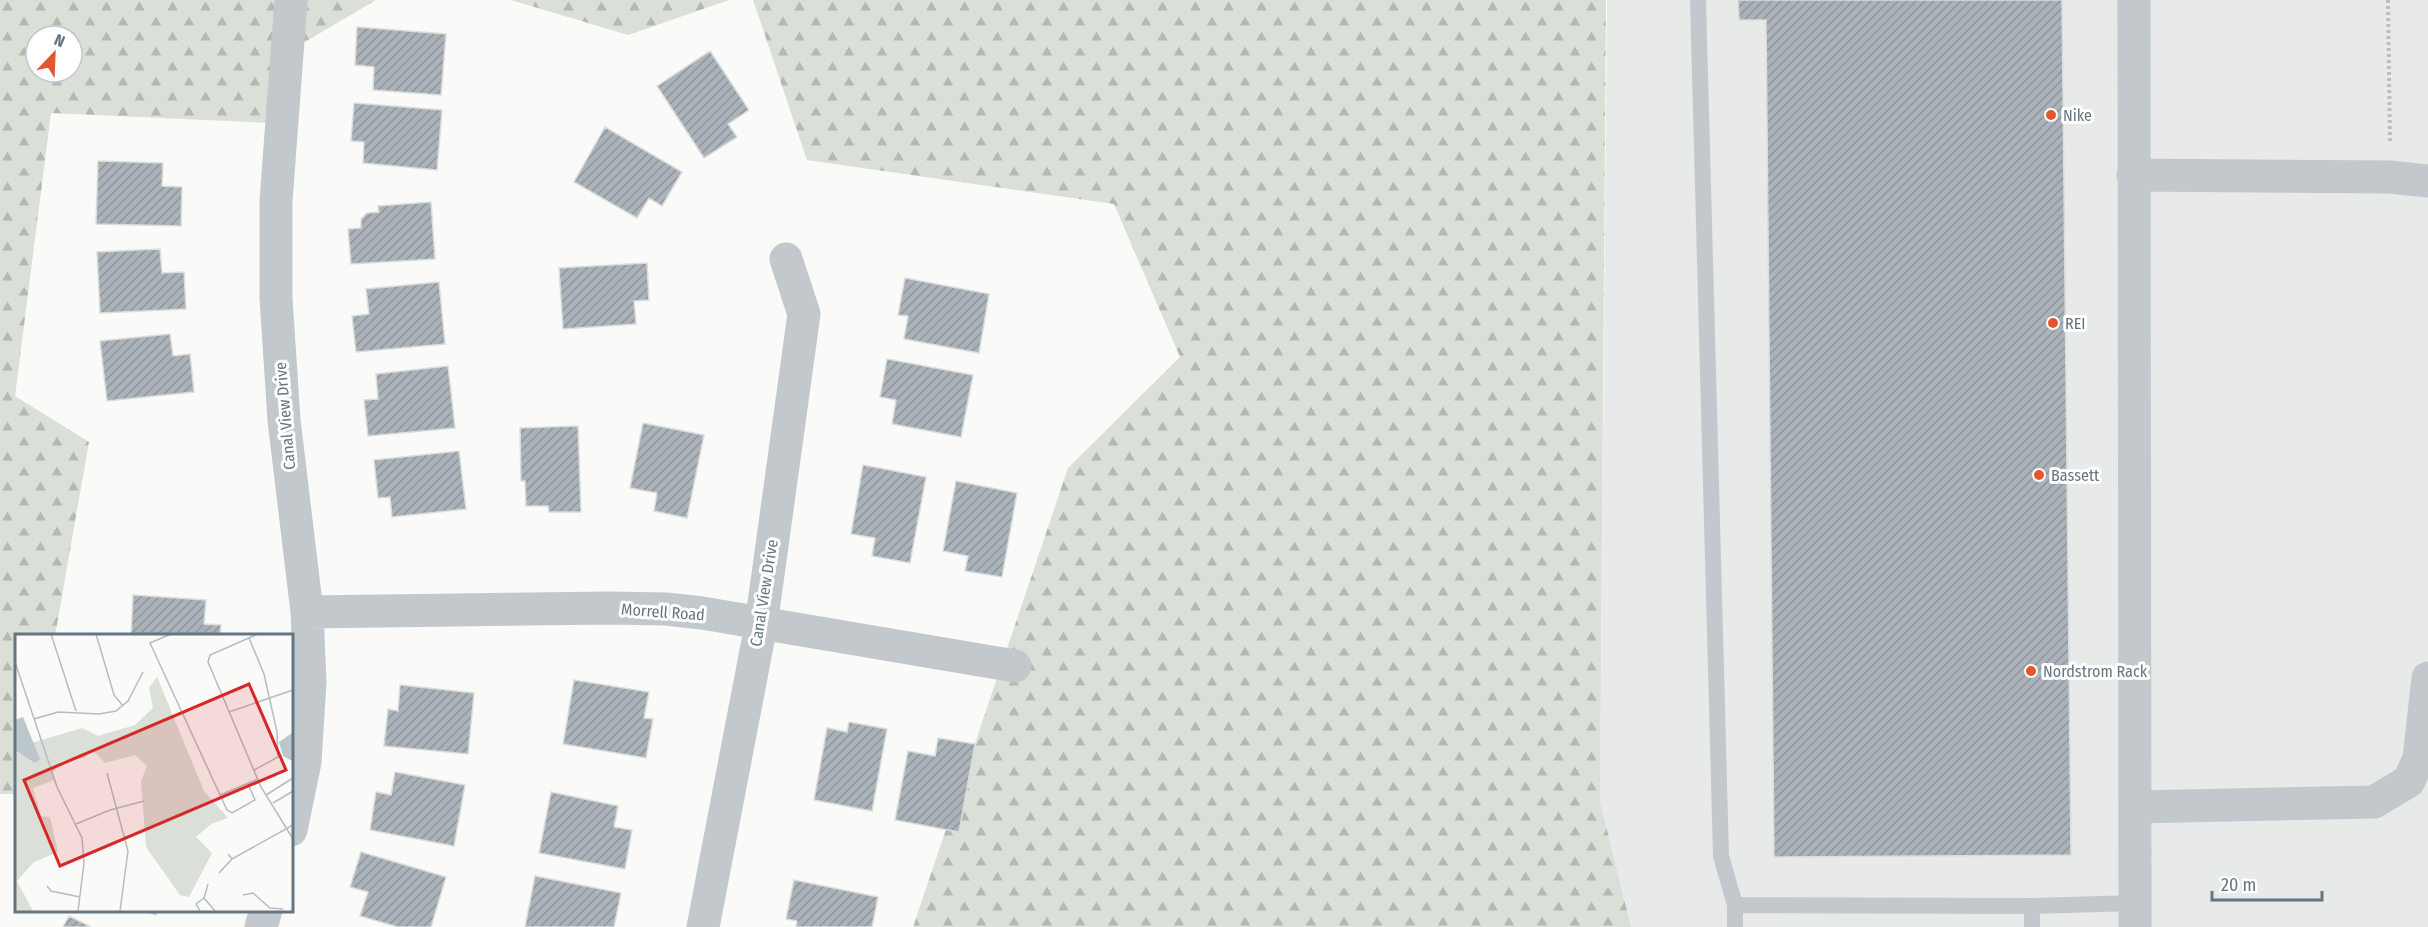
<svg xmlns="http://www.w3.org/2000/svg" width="2428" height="927" viewBox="0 0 2428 927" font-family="'Fira Sans Condensed',sans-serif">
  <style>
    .built { fill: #e8e9e9 }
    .forest { fill: url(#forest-firs); fill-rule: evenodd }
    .building { fill: url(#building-hatch); stroke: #dcdcda; stroke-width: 1.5 }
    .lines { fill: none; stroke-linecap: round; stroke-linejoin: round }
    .path { stroke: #bbbfc2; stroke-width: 4; stroke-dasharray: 3 3; stroke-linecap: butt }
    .service { stroke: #c3c8cc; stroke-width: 16 }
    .minor { stroke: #c3c8cc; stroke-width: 33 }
    .poi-dot { fill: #e4572e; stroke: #fff; stroke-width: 2 }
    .labels { text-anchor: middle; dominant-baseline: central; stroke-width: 6; stroke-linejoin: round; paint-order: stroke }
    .poi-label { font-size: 16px; fill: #657683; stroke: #fff; text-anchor: start }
    .street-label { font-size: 16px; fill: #657683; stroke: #fff }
    .inset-road { fill: none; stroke: #b5bdc2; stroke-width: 1.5 }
    .view { fill: #d62828; fill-opacity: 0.15; stroke: #d62828; stroke-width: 3 }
    .inset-edge { fill: none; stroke: #657683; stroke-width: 3 }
  </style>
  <defs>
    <pattern id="forest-firs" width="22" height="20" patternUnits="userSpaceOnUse" patternTransform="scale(1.5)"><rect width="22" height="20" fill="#dadfd7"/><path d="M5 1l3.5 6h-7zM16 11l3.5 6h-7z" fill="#b4b9b4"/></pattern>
    <pattern id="building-hatch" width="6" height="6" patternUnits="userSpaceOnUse" patternTransform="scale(1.5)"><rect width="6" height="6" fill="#aab3b9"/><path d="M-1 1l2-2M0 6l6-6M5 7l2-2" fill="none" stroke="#8e969c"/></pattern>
  </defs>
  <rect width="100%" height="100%" fill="#fafaf8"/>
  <path class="built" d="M 1607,0 L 2428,0 L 2428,927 L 1631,927 L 1600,801 Z"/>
  <path class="forest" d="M 0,0 L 376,0 L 276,59 L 272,123 L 51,113 L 15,396 L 89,442 L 55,636 L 16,636 L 16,794 L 0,794 ZM 36,36 L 72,36 L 72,72 L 36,72 Z
    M 511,0 L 729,0 L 628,35 Z
    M 753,0 L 1606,0 L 1600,801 L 1631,927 L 913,927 L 1068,468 L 1180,357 L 1114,204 L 807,160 Z"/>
  <path class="building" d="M 1738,0 L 2062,0 L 2071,855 L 1774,857 L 1766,20 L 1739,20 Z
    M 357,27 L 446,34 L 441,95 L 373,90 L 374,67 L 355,65 Z
    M 710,51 L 749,110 L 728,124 L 737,137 L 704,158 L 657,86 Z
    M 354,103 L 442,110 L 437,170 L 363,163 L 364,142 L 351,141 Z
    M 605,127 L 682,172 L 662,206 L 649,198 L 637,218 L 574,182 Z
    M 98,161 L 163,163 L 162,186 L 182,187 L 181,226 L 96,224 Z
    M 431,202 L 435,259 L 351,264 L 348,229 L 361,228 L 361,219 L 367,213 L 379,212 L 378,206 Z
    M 160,249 L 162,273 L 184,272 L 186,309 L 100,313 L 97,252 Z
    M 647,263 L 649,300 L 634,301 L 636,324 L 563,329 L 559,268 Z
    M 905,278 L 989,294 L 979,353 L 904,339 L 908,316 L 898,315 Z
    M 439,282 L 445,344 L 356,352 L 352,316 L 369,314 L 366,289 Z
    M 170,334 L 173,356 L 190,354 L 194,392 L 107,401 L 100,341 Z
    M 887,359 L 973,375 L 961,437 L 892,424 L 896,400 L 880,397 Z
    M 448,366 L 455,428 L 368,436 L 364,400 L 378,399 L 376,374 Z
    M 643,423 L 704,435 L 687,518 L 654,511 L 657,493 L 630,488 Z
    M 578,426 L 581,512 L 549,512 L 548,506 L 526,506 L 525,481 L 521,481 L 520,428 Z
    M 459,451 L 466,509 L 392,517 L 390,497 L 378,498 L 374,460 Z
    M 863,465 L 926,477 L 910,563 L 872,556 L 875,538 L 851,534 Z
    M 956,481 L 1017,493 L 1002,577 L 965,571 L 968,556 L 943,551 Z
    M 133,595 L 206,600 L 204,624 L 221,625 L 220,636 L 131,636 Z
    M 574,680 L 649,692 L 644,718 L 653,719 L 646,758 L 563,744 Z
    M 400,685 L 474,693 L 468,754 L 384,746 L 388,709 L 398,711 Z
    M 849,722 L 887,729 L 872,811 L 814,800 L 827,728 L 847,732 Z
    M 938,738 L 975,744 L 959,832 L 895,820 L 908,751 L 935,756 Z
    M 395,772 L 465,785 L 454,846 L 370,830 L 376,792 L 391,795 Z
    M 551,792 L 618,806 L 614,827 L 632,830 L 625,869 L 539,853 Z
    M 361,852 L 446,877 L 431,927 L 398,927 L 360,916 L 368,892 L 350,887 Z
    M 535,876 L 621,893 L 614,927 L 525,927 Z
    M 794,880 L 878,897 L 872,927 L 796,927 L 797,921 L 786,919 Z
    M 142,910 L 157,910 L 156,915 Z
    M 69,916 L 91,927 L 63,927 Z"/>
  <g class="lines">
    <path class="path" d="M 2388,0 L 2390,143"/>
    <path class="service" d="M 1698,0 L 1721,856 L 1735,905 L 1735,927
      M 1735,905 L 2032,906 L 2135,903
      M 2032,906 L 2032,927"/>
    <path class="minor" d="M 2134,0 L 2135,927
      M 2133,175 L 2390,177 L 2428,181
      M 307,612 L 610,608 L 666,609 L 702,613 L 1015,666
      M 2135,807 L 2374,802 L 2409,781 L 2419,758 L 2428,678
      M 291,830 L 305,762 L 310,682 L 307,612 L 284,420 L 276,298 L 276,201 L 291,0
      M 261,927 L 266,910
      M 703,927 L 761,625 L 804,314 L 786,259"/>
  </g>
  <g class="poi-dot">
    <circle cx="2051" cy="115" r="6"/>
    <circle cx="2053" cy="323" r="6"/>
    <circle cx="2039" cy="475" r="6"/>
    <circle cx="2031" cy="671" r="6"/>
  </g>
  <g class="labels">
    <g class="poi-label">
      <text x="2063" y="115">Nike</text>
      <text x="2065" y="323">REI</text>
      <text x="2051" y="475">Bassett</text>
      <text x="2043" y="671">Nordstrom Rack</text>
    </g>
    <g class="street-label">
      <text transform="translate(285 416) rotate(-95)">Canal View Drive</text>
      <text transform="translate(764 593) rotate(-81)">Canal View Drive</text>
      <text transform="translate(663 612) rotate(4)">Morrell Road</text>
    </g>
  </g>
  <g transform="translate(15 634)">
    <rect width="278" height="278" fill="#fafaf8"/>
    <path d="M 142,43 L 189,157 L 213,184 L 196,190 L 181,203 L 197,219 L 174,263 L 165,261 L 131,213 L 126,147 L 132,132 L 120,121 L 90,129 L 78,116 L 69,124 L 47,127 L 37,140 L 39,146 L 18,154 L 26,182 L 35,183 L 43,218 L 19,228 L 2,247 L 18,277 L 0,277 L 0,114 L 67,94 L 83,102 L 120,91 L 138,74 L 134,54 Z" fill="#dadfd7"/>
    <path d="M 8,83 L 25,125 L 20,129 L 0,116 L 0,86 ZM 277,99 L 278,99 L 277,127 L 268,122 L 264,108 Z" fill="#bbc7cb"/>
    <path class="inset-road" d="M 36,0 L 61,77M 81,0 L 99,61 L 108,72M 156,0 L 135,9 L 212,176 L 217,179 L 240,166 L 233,150M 243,0 L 195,21 L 193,28 L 246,153 L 278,205M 234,4 L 249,40 L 262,98 L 263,123 L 239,136M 0,28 L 42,153 L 67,204 L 69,229 L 63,277M 214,78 L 278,56M 19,85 L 43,78 L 84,80 L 101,77 L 113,67 L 128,38M 92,139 L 113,217 L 105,277M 205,161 L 243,145M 251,161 L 278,144M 258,169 L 278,157M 61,190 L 95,176 L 129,167M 213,220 L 217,225 L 278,191M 204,239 L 217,225M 193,250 L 189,264 L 200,277M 32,252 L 36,257 L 65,263M 228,261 L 238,259 L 255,274 L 268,275M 185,277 L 181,270 L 189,264"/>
    <path class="view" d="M 234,50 L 271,136 L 45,232 L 9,146 Z"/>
    <rect width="278" height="278" class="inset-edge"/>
  </g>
  <g transform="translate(54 54) rotate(23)"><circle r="28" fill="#ffffff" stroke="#c1c8cd" stroke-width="1.5"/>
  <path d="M0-4.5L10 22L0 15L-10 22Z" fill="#e4572e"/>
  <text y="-9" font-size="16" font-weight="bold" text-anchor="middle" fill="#657683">N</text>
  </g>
  <path d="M2212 891v9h110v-9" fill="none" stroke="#657683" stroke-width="3"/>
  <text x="2221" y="891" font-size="18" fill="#657683" stroke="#ffffff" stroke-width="4.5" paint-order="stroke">20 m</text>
</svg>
